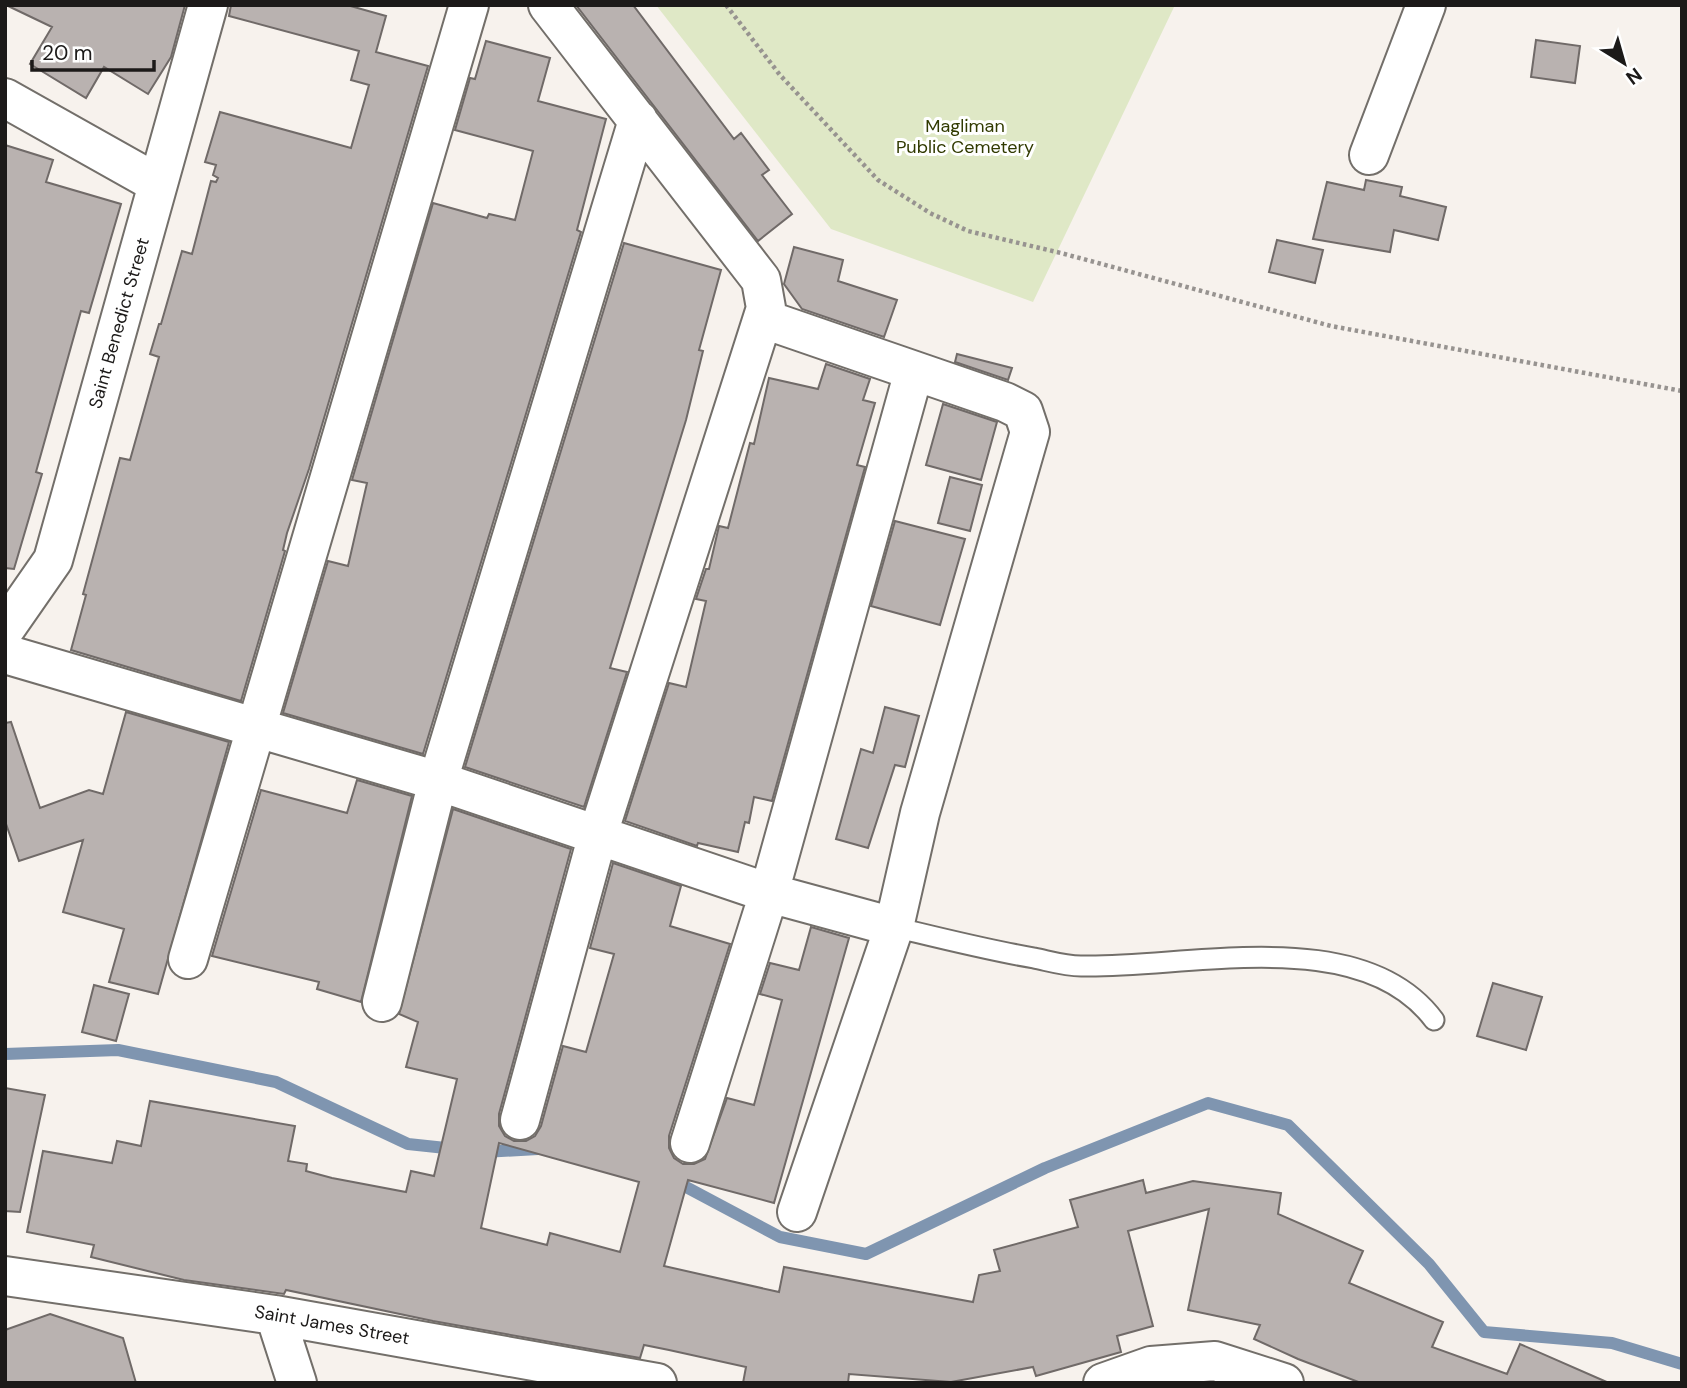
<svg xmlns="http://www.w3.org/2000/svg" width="1687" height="1388" viewBox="0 0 1687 1388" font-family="'DM Sans',sans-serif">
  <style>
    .green { fill: #dfe8c6 }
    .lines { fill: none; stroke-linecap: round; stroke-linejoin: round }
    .stream { stroke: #7f95b0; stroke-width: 12 }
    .building { fill: #b9b2b0; stroke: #706a68; stroke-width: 2; fill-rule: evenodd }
    .service-casing { stroke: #736f6a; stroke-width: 23 }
    .minor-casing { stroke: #736f6a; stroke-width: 42 }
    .path { stroke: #979390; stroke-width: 4.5; stroke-dasharray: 3.5 3.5; stroke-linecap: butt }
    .service { stroke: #fff; stroke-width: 19 }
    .minor { stroke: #fff; stroke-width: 38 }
    .labels { text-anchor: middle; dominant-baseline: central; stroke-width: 6; stroke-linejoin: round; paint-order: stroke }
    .park-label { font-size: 18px; fill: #313a01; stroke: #fff }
    .street-label { font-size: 18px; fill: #1c1a19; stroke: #fff }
  </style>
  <rect width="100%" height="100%" fill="#f7f2ed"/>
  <path class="green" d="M 656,5 L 1175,5 L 1033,302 L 831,229 Z"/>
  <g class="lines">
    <path class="stream" d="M 5,1054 L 118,1050 L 276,1082 L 408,1144 L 455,1149
      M 483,1152 L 538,1149
      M 671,1179 L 780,1237 L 866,1254 L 1045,1168 L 1208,1103 L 1288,1125 L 1429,1264 L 1484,1332 L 1612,1343 L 1682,1364"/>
  </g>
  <path class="building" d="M 6,5 L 185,5 L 171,57 L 148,94 L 104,67 L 86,98 L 30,64 L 52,27 Z
    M 231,5 L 347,5 L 386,16 L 376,52 L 428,66 L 309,469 L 287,533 L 283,550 L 285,551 L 241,701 L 71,650 L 86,595 L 83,594 L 120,458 L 130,460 L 159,357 L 150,354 L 159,324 L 161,324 L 182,251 L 192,254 L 211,181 L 216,182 L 218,178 L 213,175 L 216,165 L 205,162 L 220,112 L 351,148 L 369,85 L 351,80 L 359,51 L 229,16 Z
    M 576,5 L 633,5 L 734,139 L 741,133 L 769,170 L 762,175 L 792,214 L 758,241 Z
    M 1536,40 L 1580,46 L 1575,83 L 1531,77 Z
    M 486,41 L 550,58 L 538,101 L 606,119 L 577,230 L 581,232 L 423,754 L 283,713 L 328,561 L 348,566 L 367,483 L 352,480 L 433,203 L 487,218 L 489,214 L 515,220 L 533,151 L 455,130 L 470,78 L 475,79 Z
    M 5,145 L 53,160 L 46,182 L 121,204 L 89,313 L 81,311 L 36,472 L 42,474 L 14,569 L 5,568 Z
    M 1366,180 L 1402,187 L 1400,196 L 1446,207 L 1438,240 L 1394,230 L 1390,252 L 1313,239 L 1327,182 L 1364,190 Z
    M 1277,240 L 1323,250 L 1315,283 L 1269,272 Z
    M 624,243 L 721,270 L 699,350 L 703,351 L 686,420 L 610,668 L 627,672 L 584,807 L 465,767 Z
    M 794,247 L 843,260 L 838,281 L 897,300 L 884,337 L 802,309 L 784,284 Z
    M 957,354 L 1012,368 L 1008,380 L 955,362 Z
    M 826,364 L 870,379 L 863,400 L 875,403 L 857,465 L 865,467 L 772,801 L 754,797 L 749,823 L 745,822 L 738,852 L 698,843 L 697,846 L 625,821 L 669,683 L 686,687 L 706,601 L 696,599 L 706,569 L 709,569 L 719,526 L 728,528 L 750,443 L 754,444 L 769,378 L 818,389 Z
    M 943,404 L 997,422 L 981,480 L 926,465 Z
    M 950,477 L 982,485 L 970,531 L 938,523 Z
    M 895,521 L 965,539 L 940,625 L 871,606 Z
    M 885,707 L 919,716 L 905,767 L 895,765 L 868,848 L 836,839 L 861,749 L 873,753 Z
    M 126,712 L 229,742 L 158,994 L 109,982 L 124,929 L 63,912 L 83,840 L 19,861 L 5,821 L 5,723 L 11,722 L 40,808 L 89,790 L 103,794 Z
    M 357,780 L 412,796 L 361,1002 L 317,989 L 319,982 L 212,956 L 261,790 L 347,813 Z
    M 453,809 L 571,849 L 499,1114 L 499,1126 L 505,1136 L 514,1141 L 526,1141 L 535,1136 L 541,1126 L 563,1046 L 586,1052 L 614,954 L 590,948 L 613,863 L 681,886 L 670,926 L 730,944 L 669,1136 L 669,1148 L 674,1158 L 683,1164 L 694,1164 L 705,1159 L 727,1098 L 754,1105 L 782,1000 L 760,994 L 770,963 L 799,970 L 811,927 L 849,938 L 774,1203 L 688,1180 L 664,1266 L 779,1292 L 784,1267 L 973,1302 L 979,1275 L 1000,1271 L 994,1250 L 1078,1227 L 1070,1200 L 1143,1180 L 1146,1193 L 1193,1181 L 1281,1193 L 1278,1214 L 1363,1251 L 1349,1283 L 1443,1322 L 1432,1347 L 1507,1374 L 1520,1344 L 1609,1383 L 1361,1383 L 1298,1359 L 1254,1339 L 1260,1325 L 1188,1310 L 1209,1209 L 1128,1231 L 1153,1326 L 1117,1336 L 1121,1352 L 1036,1376 L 1033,1367 L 951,1382 L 849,1374 L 848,1383 L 743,1383 L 746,1367 L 669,1350 L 644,1345 L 640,1358 L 433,1321 L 286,1290 L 284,1294 L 184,1280 L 91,1257 L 94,1245 L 27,1232 L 43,1151 L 112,1163 L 117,1141 L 141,1146 L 150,1101 L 295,1126 L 288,1161 L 307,1164 L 306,1171 L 332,1178 L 406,1192 L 411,1171 L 434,1176 L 457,1079 L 406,1067 L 418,1022 L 399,1014 ZM 499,1143 L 639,1182 L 620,1252 L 550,1233 L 547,1245 L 481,1228 Z
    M 1493,983 L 1542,997 L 1526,1050 L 1477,1036 Z
    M 94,985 L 129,994 L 116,1041 L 82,1032 Z
    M 5,1088 L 45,1095 L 20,1212 L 5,1211 Z
    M 50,1314 L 123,1338 L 136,1383 L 5,1383 L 5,1330 Z"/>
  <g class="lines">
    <g class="service-casing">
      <path id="service" d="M 894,927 C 940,938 987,950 1034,958 C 1049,961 1065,966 1081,966 C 1186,969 1361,922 1434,1020"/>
    </g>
    <g class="minor-casing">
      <path id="minor" d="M 5,98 L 158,184
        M 1369,155 L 1426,5
        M 764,319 L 1005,402 L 1023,411 L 1030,432 L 920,813 L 894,927 L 797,1212
        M 5,629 L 53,560 L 208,5
        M 5,654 L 438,781 L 769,893 L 894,927
        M 188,959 L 469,5
        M 382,1002 L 438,781 L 638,120
        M 520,1120 L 598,834 L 766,308 L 761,280 L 548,5
        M 690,1143 L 769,893 L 914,371
        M 5,1276 L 275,1315 L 657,1383
        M 275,1315 L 297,1383
        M 1103,1383 L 1151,1366 L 1215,1361 L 1284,1383"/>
    </g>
    <path class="path" d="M 726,5 L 780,75 L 878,180 L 930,213 L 968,231 L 1061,253 L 1331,326 L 1682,391"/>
    <use href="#service" class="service"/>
    <use href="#minor" class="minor"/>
  </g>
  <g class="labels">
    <g class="park-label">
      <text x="965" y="126">Magliman<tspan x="965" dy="21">Public Cemetery</tspan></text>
    </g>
    <g class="street-label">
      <text transform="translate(119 323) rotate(-74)">Saint Benedict Street</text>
      <text transform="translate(332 1325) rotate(10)">Saint James Street</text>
    </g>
  </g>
  <rect width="1687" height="1388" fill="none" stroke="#1c1a19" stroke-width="14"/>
  <g transform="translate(1624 63) rotate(143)" stroke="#ffffff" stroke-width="5" paint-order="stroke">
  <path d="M0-5L12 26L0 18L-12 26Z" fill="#1c1a19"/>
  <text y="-10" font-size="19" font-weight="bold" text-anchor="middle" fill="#1c1a19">N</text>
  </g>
  <path d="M32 60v10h122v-10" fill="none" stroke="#1c1a19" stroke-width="3.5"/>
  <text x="42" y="60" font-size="21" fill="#1c1a19" stroke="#ffffff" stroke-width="5" paint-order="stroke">20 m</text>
</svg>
